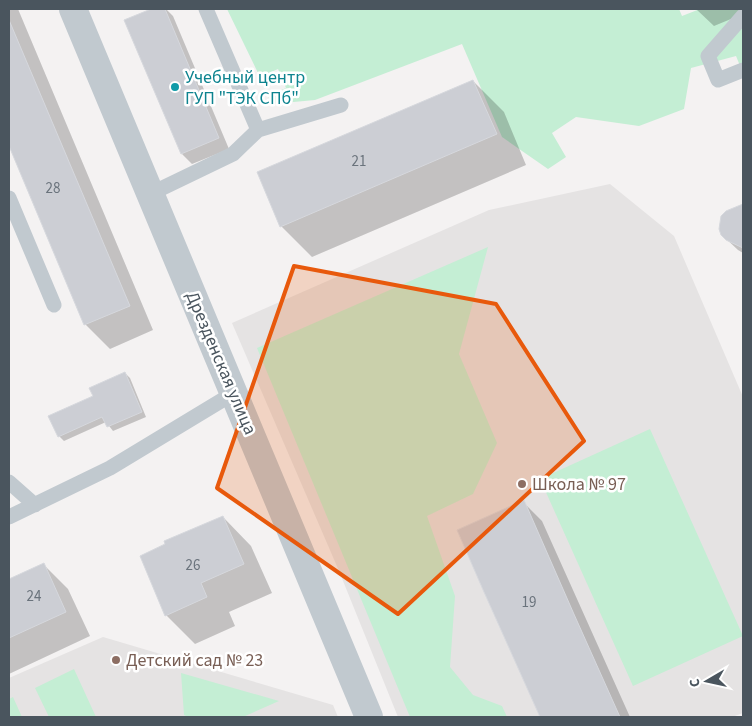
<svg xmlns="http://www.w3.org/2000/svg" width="752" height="726" viewBox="0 0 752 726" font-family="'Source Sans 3',sans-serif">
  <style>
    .education { fill: #e5e3e3 }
    .green { fill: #c4eed4 }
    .shadow { fill: #0003 }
    .building { fill: #ccced4; stroke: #d6d8dd }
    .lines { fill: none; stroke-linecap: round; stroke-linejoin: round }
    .service { stroke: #c1c9cf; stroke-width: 15 }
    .minor { stroke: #c1c9cf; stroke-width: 28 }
    .marked { fill: #e8590c; fill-opacity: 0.2; stroke: #e8590c; stroke-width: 4; stroke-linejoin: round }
    .culture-dot { fill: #0f9aa8; stroke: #fff; stroke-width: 2 }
    .education-dot { fill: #8d6e63; stroke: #fff; stroke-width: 2 }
    .labels { text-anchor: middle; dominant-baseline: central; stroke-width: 5; stroke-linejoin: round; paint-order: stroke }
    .number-label { font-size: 15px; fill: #6a737c }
    .culture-label { font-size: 18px; fill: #0d838f; stroke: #fff; text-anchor: start }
    .street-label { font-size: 18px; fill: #4a555e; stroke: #fff }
    .education-label { font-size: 18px; fill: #785e54; stroke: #fff; text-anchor: start }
  </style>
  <rect width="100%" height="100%" fill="#f4f2f2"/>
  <path class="education" d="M 610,184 L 674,236 L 743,397 L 743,713 L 732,717 L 398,717 L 339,571 L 232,323 L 489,210 Z
    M 103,637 L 333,705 L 338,717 L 9,717 L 9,678 Z"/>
  <path class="green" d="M 227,9 L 679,9 L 682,16 L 700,9 L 743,9 L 743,73 L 736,56 L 691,68 L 684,109 L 639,126 L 576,117 L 552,133 L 566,157 L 548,169 L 502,137 L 462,44 L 315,100 L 272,104 L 268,96 L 286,88 L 278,69 L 260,77 Z
    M 488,247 L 459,354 L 497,443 L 473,494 L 427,516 L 455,596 L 450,667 L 473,695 L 502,706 L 507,717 L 410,717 L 257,348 Z
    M 650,429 L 743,636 L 633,686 L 540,479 Z
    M 74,669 L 96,717 L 49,717 L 35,688 Z
    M 181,673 L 279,701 L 243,717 L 188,717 L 184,715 Z
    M 13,697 L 22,717 L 9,717 L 9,699 Z"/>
  <path class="shadow" d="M 9,9 L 18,9 L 153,330 L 110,349 L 85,324 L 9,143 Z
    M 155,9 L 166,9 L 173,16 L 229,149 L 192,164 L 182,154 L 126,21 Z
    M 696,9 L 743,9 L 743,14 L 714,26 Z
    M 473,81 L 504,112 L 526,165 L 312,257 L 281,226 Z
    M 739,210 L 743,211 L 743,253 L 738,250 L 722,235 Z
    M 125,373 L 130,378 L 146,417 L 113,431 L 106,422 L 64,441 L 59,436 L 94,396 Z
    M 523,502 L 542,521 L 630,717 L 542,717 L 459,531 Z
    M 223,517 L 251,546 L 272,593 L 229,612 L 235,626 L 195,644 L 166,615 L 167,545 Z
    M 44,565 L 68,589 L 90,636 L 9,674 L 9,581 Z"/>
  <path class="building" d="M 151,9 L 165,9 L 219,138 L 181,154 L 124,20 Z
    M 9,20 L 130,306 L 84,325 L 9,146 Z
    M 473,80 L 497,134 L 280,227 L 257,172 Z
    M 743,204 L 743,248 L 726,240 L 721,235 L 719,229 L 721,216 L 726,211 Z
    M 125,372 L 142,412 L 107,427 L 102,417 L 58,437 L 48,416 L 93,396 L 89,388 Z
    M 524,500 L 573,612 L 620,717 L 540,717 L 484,592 L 457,530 Z
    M 223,516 L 244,564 L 201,583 L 207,597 L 165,616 L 140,556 L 165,544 L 164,541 Z
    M 44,563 L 66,612 L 9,638 L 9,579 Z"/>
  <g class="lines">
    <path class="service" d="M 206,9 L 258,130
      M 743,16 L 708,56 L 718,80 L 743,70
      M 150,194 L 233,154 L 258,130 L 341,105
      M 9,198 L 54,305
      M 9,482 L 35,505
      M 9,517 L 110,468 L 234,393"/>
    <path class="minor" d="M 73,9 L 369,717"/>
  </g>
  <path class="marked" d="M 294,266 L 496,304 L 584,441 L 398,614 L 217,488 Z"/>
  <circle class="culture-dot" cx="175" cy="87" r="5"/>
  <g class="education-dot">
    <circle cx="522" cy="484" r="5"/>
    <circle cx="116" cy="660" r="5"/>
  </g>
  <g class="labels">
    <g class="number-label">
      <text x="359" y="161">21</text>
      <text x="53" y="188">28</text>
      <text x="193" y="565">26</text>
      <text x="34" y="596">24</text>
      <text x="529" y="602">19</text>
    </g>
    <g class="culture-label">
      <text x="185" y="77">Учебный центр<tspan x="185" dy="21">ГУП "ТЭК СПб"</tspan></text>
    </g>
    <g class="street-label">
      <text transform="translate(221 363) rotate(67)">Дрезденская улица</text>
    </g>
    <g class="education-label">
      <text x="532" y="484">Школа № 97</text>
      <text x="126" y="660">Детский сад № 23</text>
    </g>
  </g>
  <rect width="752" height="726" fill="none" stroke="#4a555e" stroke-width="20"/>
  <g transform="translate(707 681) rotate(261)" stroke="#ffffff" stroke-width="4" paint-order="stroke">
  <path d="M0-4L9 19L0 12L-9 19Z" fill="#4a555e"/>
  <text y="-8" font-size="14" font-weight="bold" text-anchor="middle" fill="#4a555e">С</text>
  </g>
</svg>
